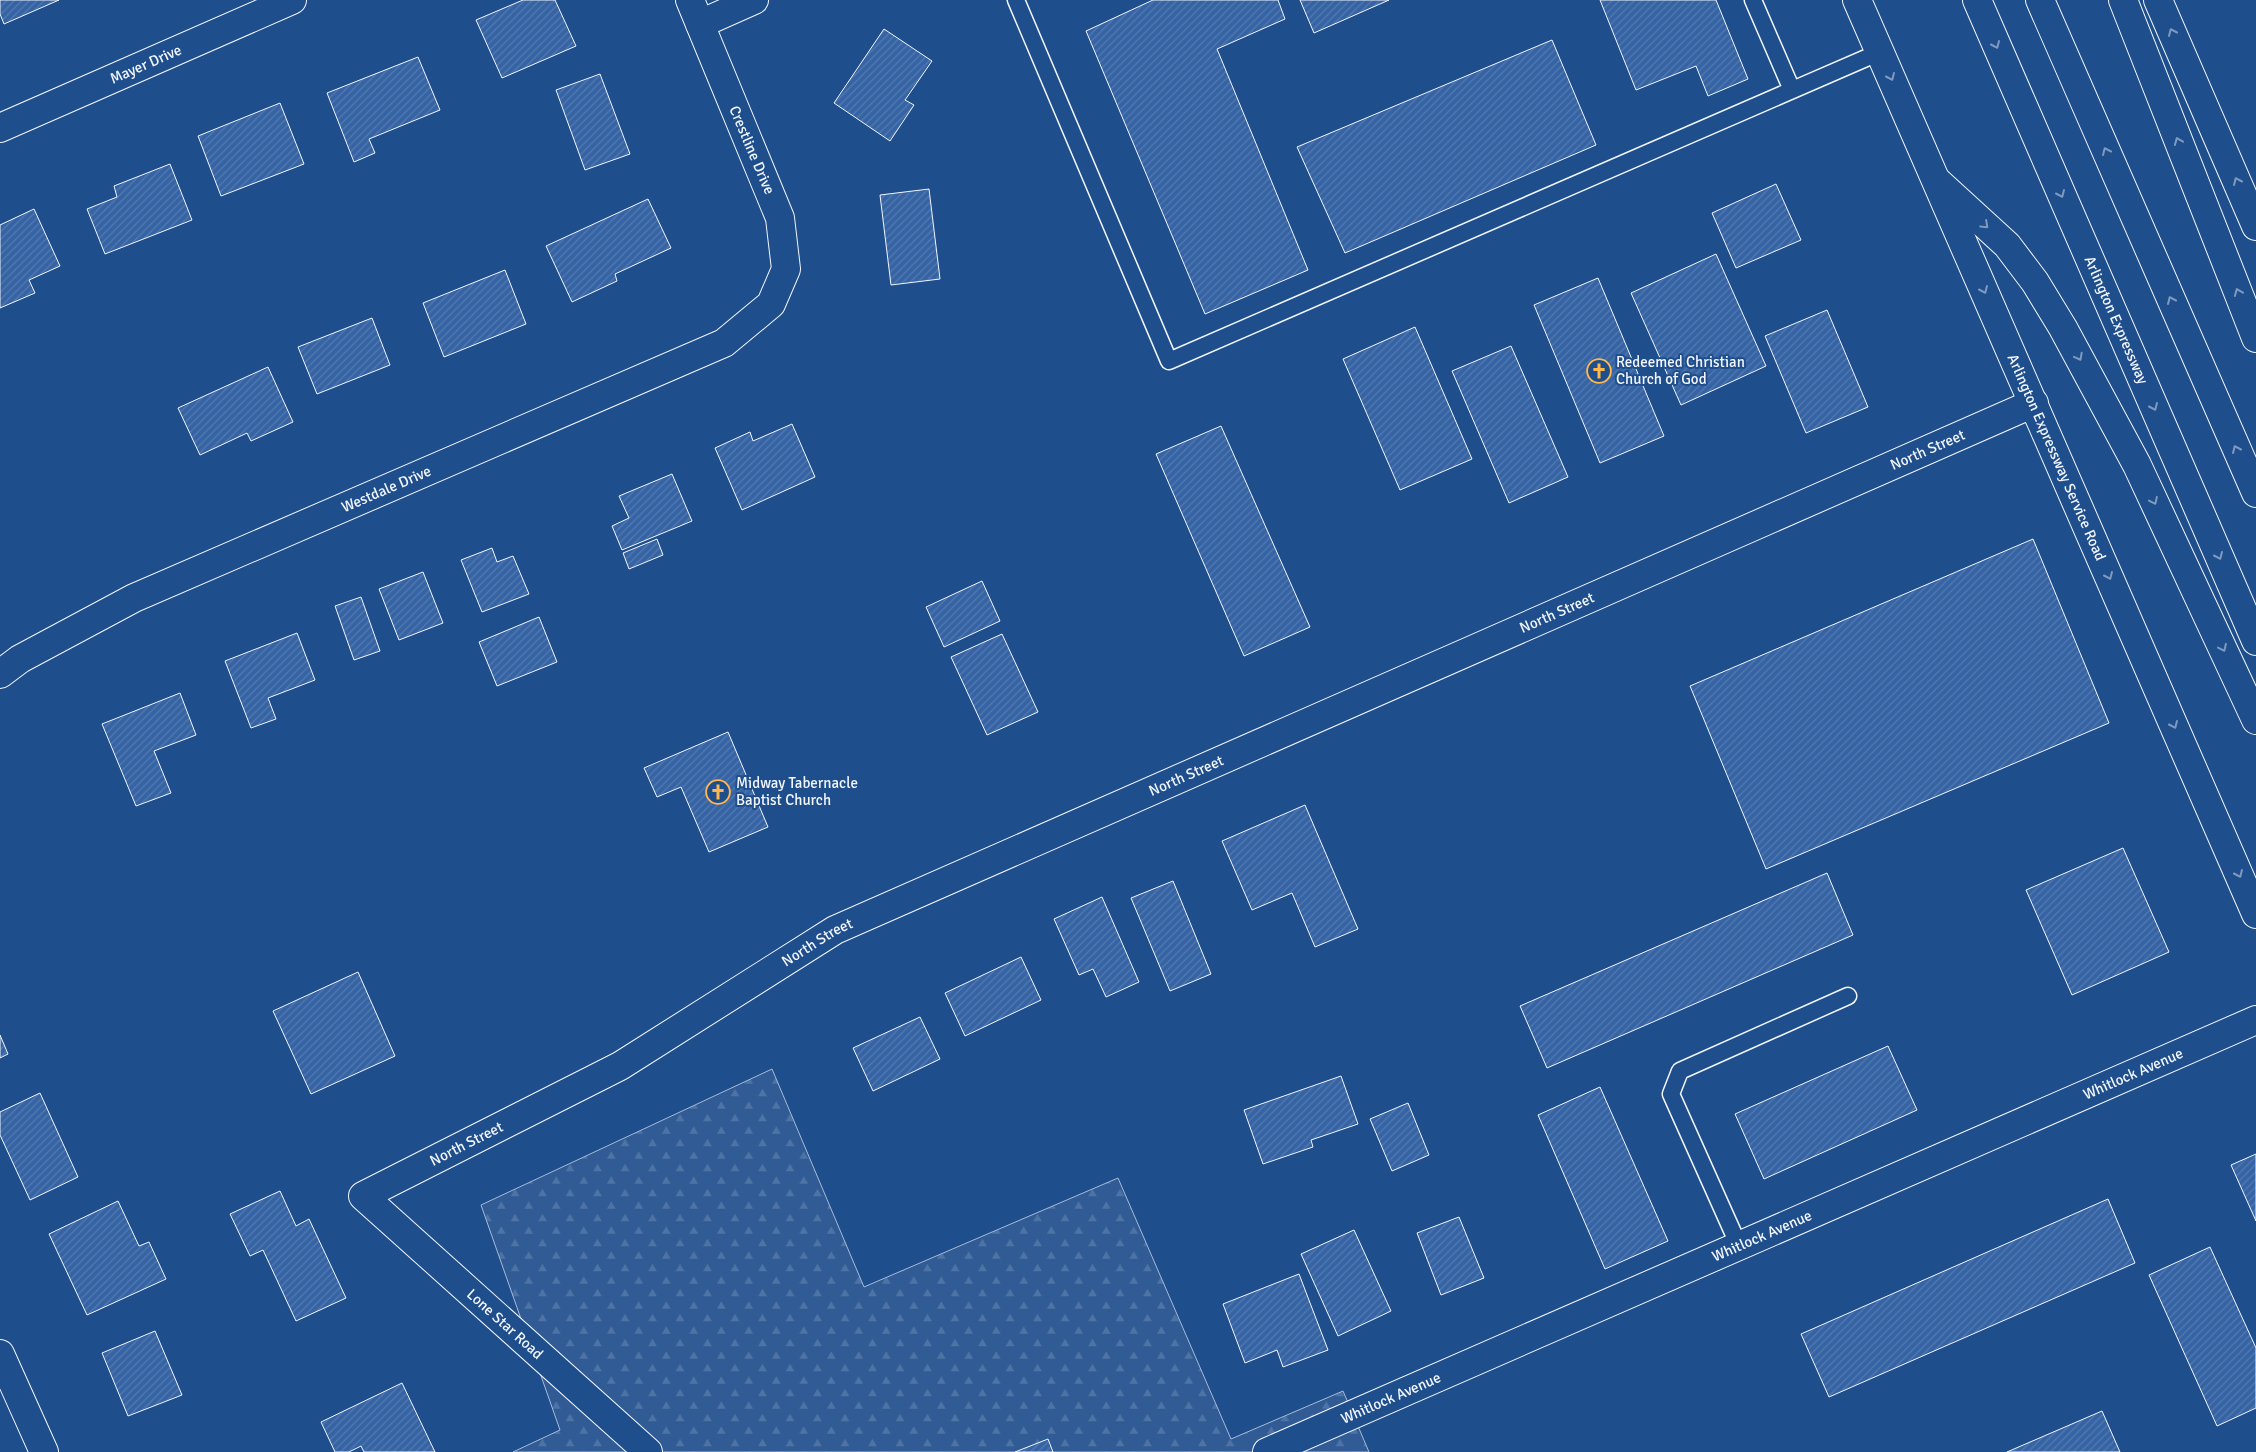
<svg xmlns="http://www.w3.org/2000/svg" width="2256" height="1452" viewBox="0 0 2256 1452" font-family="Signika,sans-serif">
  <style>
    .forest { fill: url(#forest-firs); stroke: #a8bbd7 }
    .building { fill: url(#building-hatch); stroke: #f2f6ff }
    .lines { fill: none; stroke-linecap: round; stroke-linejoin: round }
    .service-casing { stroke: #f2f6ff; stroke-width: 19 }
    .minor-casing { stroke: #f2f6ff; stroke-width: 30 }
    .secondary-casing { stroke: #f2f6ff; stroke-width: 30 }
    .motorway-casing { stroke: #f2f6ff; stroke-width: 30 }
    .service { stroke: #1f4e8c; stroke-width: 16 }
    .minor { stroke: #1f4e8c; stroke-width: 28 }
    .secondary { stroke: #1f4e8c; stroke-width: 28 }
    .motorway { stroke: #1f4e8c; stroke-width: 28 }
    .oneway { stroke: #7e9ac0 }
    .labels { text-anchor: middle; dominant-baseline: central; stroke-width: 4; stroke-linejoin: round; paint-order: stroke }
    .street-label { font-size: 15px; fill: #f2f6ff; stroke: #1f4e8c }
    .poi-label { font-size: 15px; fill: #f2f6ff; stroke: #1f4e8c; text-anchor: start }
  </style>
  <defs>
    <pattern id="forest-firs" width="22" height="20" patternUnits="userSpaceOnUse" patternTransform="scale(1.25)"><rect width="22" height="20" fill="#305b95"/><path d="M5 1l3.5 6h-7zM16 11l3.5 6h-7z" fill="#4e73a5"/></pattern>
    <pattern id="building-hatch" width="6" height="6" patternUnits="userSpaceOnUse" patternTransform="scale(1.25)"><rect width="6" height="6" fill="#3563a3"/><path d="M-1 1l2-2M0 6l6-6M5 7l2-2" fill="none" stroke="#537ab1"/></pattern>
  </defs>
  <rect width="100%" height="100%" fill="#1f4e8c"/>
  <path class="forest" d="M 772,1069 L 864,1287 L 1118,1178 L 1231,1439 L 1343,1391 L 1369,1452 L 513,1452 L 560,1430 L 481,1205 Z"/>
  <path class="building" d="M 0,0 L 59,0 L 4,24 L 0,14 Z
    M 523,0 L 555,0 L 576,46 L 502,78 L 476,20 Z
    M 1153,0 L 1278,0 L 1285,19 L 1217,49 L 1308,270 L 1205,314 L 1086,31 Z
    M 1300,0 L 1389,0 L 1314,33 Z
    M 1600,0 L 1716,0 L 1748,79 L 1708,96 L 1696,66 L 1636,90 Z
    M 884,29 L 932,61 L 905,100 L 914,105 L 890,141 L 834,103 Z
    M 1552,40 L 1596,145 L 1345,253 L 1297,147 Z
    M 418,57 L 440,110 L 369,139 L 375,153 L 354,162 L 327,93 Z
    M 600,74 L 630,154 L 585,170 L 556,90 Z
    M 280,103 L 304,164 L 221,196 L 198,136 Z
    M 170,164 L 192,220 L 105,254 L 87,209 L 117,197 L 114,186 Z
    M 1776,184 L 1801,240 L 1736,268 L 1712,213 Z
    M 929,189 L 940,279 L 891,285 L 880,195 Z
    M 648,199 L 671,248 L 615,274 L 617,281 L 572,302 L 546,246 Z
    M 34,209 L 60,266 L 29,280 L 35,293 L 0,308 L 0,225 Z
    M 1716,254 L 1766,366 L 1681,405 L 1631,293 Z
    M 505,270 L 526,324 L 444,357 L 423,303 Z
    M 1598,278 L 1664,436 L 1600,463 L 1534,305 Z
    M 1827,310 L 1868,407 L 1806,433 L 1765,336 Z
    M 372,318 L 390,365 L 317,394 L 298,347 Z
    M 1415,327 L 1472,459 L 1400,490 L 1343,359 Z
    M 1511,346 L 1568,477 L 1509,503 L 1452,371 Z
    M 268,367 L 293,422 L 251,441 L 247,433 L 200,455 L 178,408 Z
    M 792,424 L 815,477 L 742,510 L 715,448 L 750,432 L 753,441 Z
    M 1221,426 L 1310,627 L 1244,656 L 1156,454 Z
    M 672,474 L 692,521 L 622,550 L 612,526 L 629,518 L 619,496 Z
    M 657,539 L 663,555 L 629,569 L 623,553 Z
    M 2033,539 L 2109,723 L 1766,869 L 1690,686 Z
    M 492,548 L 497,562 L 513,556 L 529,594 L 482,612 L 461,560 Z
    M 423,572 L 443,623 L 399,640 L 379,589 Z
    M 982,581 L 1000,621 L 944,647 L 926,607 Z
    M 361,597 L 380,651 L 354,660 L 335,606 Z
    M 539,617 L 557,662 L 497,686 L 479,642 Z
    M 297,633 L 315,680 L 268,698 L 276,719 L 251,728 L 225,661 Z
    M 1002,634 L 1038,712 L 987,735 L 951,657 Z
    M 180,693 L 196,735 L 154,751 L 171,793 L 136,806 L 102,724 Z
    M 728,732 L 768,827 L 709,852 L 681,787 L 657,797 L 644,768 Z
    M 1305,805 L 1358,929 L 1315,947 L 1292,893 L 1252,910 L 1222,841 Z
    M 2123,848 L 2169,952 L 2072,995 L 2026,890 Z
    M 1827,873 L 1853,935 L 1547,1068 L 1520,1006 Z
    M 1173,881 L 1211,974 L 1170,991 L 1131,898 Z
    M 1102,897 L 1139,982 L 1106,997 L 1093,969 L 1079,975 L 1054,919 Z
    M 1021,957 L 1041,1000 L 965,1036 L 945,993 Z
    M 358,972 L 395,1056 L 311,1094 L 273,1011 Z
    M 920,1017 L 940,1059 L 873,1091 L 853,1048 Z
    M 0,1035 L 8,1054 L 0,1058 Z
    M 1888,1046 L 1917,1110 L 1764,1179 L 1735,1114 Z
    M 1341,1076 L 1358,1124 L 1311,1140 L 1313,1147 L 1263,1164 L 1244,1110 Z
    M 1600,1087 L 1668,1241 L 1605,1269 L 1538,1115 Z
    M 40,1093 L 78,1177 L 30,1200 L 0,1135 L 0,1112 Z
    M 1408,1103 L 1429,1155 L 1392,1171 L 1370,1119 Z
    M 2256,1154 L 2256,1221 L 2231,1165 Z
    M 280,1191 L 296,1226 L 309,1219 L 346,1298 L 296,1321 L 263,1250 L 250,1256 L 230,1214 Z
    M 2108,1199 L 2135,1263 L 1829,1397 L 1801,1334 Z
    M 118,1201 L 139,1246 L 149,1242 L 166,1279 L 87,1315 L 49,1234 Z
    M 1459,1217 L 1484,1278 L 1441,1295 L 1417,1233 Z
    M 1354,1230 L 1391,1311 L 1338,1336 L 1301,1254 Z
    M 2210,1247 L 2256,1348 L 2256,1408 L 2217,1426 L 2149,1275 Z
    M 1299,1274 L 1328,1350 L 1283,1367 L 1277,1350 L 1245,1363 L 1223,1304 Z
    M 155,1331 L 182,1395 L 128,1416 L 102,1353 Z
    M 402,1383 L 435,1452 L 364,1452 L 361,1446 L 349,1452 L 335,1452 L 321,1422 Z
    M 2102,1411 L 2120,1452 L 2007,1452 Z
    M 1048,1439 L 1053,1452 L 1015,1452 Z"/>
  <g class="lines">
    <g class="service-casing">
      <path id="service" d="M 1016,0 L 1169,361 L 1880,52
        M 1753,0 L 1792,90
        M 1739,1246 L 1671,1094 L 1680,1071 L 1848,996"/>
    </g>
    <g class="minor-casing">
      <g id="minor">
        <path d="M 700,24 L 754,0"/>
        <path id="s1" d="M 0,128 L 292,0"/>
        <path id="s2" d="M 0,674 L 20,659 L 134,598 L 724,343 L 771,304 L 786,269 L 780,218 L 690,0"/>
        <path d="M 0,1354 L 44,1452"/>
        <path id="s3" d="M 648,1452 L 363,1196 L 620,1066 L 835,930 L 2034,403"/>
        <path id="s4" d="M 1267,1452 L 2256,1020"/>
      </g>
    </g>
    <g class="secondary-casing">
      <g id="secondary">
        <path id="s5" d="M 1857,0 L 2256,914"/>
        <path d="M 2158,0 L 2256,226"/>
      </g>
    </g>
    <g class="motorway-casing">
      <g id="motorway">
        <path id="s6" d="M 1977,0 L 2256,641"/>
        <path d="M 2040,0 L 2256,493"/>
        <path d="M 2123,0 L 2256,338"/>
        <path d="M 1937,181 L 2007,245 L 2035,282 L 2063,328 L 2137,465 L 2256,720"/>
      </g>
    </g>
    <use href="#service" class="service"/>
    <use href="#minor" class="minor"/>
    <use href="#secondary" class="secondary"/>
    <use href="#motorway" class="motorway"/>
  </g>
  <defs><path id="oneway-chevron" d="M-2-3.5L2.5 0L-2 3.5" fill="none" stroke-width="1.6" stroke-linecap="round" stroke-linejoin="round" transform="scale(1.25)"/></defs>
  <g class="oneway">
    <use href="#oneway-chevron" transform="translate(2172 32) rotate(-114)"/>
    <use href="#oneway-chevron" transform="translate(1996 45) rotate(66)"/>
    <use href="#oneway-chevron" transform="translate(1891 77) rotate(66)"/>
    <use href="#oneway-chevron" transform="translate(2178 141) rotate(-112)"/>
    <use href="#oneway-chevron" transform="translate(2106 151) rotate(-114)"/>
    <use href="#oneway-chevron" transform="translate(2237 181) rotate(-114)"/>
    <use href="#oneway-chevron" transform="translate(2061 194) rotate(66)"/>
    <use href="#oneway-chevron" transform="translate(1985 225) rotate(43)"/>
    <use href="#oneway-chevron" transform="translate(1984 290) rotate(66)"/>
    <use href="#oneway-chevron" transform="translate(2238 292) rotate(-112)"/>
    <use href="#oneway-chevron" transform="translate(2171 300) rotate(-114)"/>
    <use href="#oneway-chevron" transform="translate(2079 357) rotate(62)"/>
    <use href="#oneway-chevron" transform="translate(2154 407) rotate(66)"/>
    <use href="#oneway-chevron" transform="translate(2236 449) rotate(-114)"/>
    <use href="#oneway-chevron" transform="translate(2154 501) rotate(65)"/>
    <use href="#oneway-chevron" transform="translate(2219 556) rotate(66)"/>
    <use href="#oneway-chevron" transform="translate(2109 576) rotate(66)"/>
    <use href="#oneway-chevron" transform="translate(2223 648) rotate(65)"/>
    <use href="#oneway-chevron" transform="translate(2174 725) rotate(66)"/>
    <use href="#oneway-chevron" transform="translate(2239 874) rotate(66)"/>
  </g>
  <defs>
    <g id="church-ring" transform="scale(1.25)"><circle r="9.5" fill="#1f4e8c" stroke="#ffb74d" stroke-width="1.5"/><path d="M-1.2-6h2.4v3.5h3.3v2.4h-3.3V6h-2.4V-.1h-3.3v-2.4h3.3Z" fill="#ffb74d"/></g>
  </defs>
  <g fill-rule="evenodd">
    <use href="#church-ring" x="1599" y="371"/>
    <use href="#church-ring" x="718" y="792"/>
  </g>
  <g class="labels">
    <g class="street-label">
      <text stroke="none"><textPath href="#s1" startOffset="159">Mayer Drive</textPath></text>
      <text transform="translate(752 150) rotate(67)">Crestline Drive</text>
      <text stroke="none"><textPath href="#s6" startOffset="349">Arlington Expressway</textPath></text>
      <text stroke="none"><textPath href="#s3" startOffset="2119">North Street</textPath></text>
      <text stroke="none"><textPath href="#s5" startOffset="499">Arlington Expressway Service Road</textPath></text>
      <text stroke="none"><textPath href="#s2" startOffset="429">Westdale Drive</textPath></text>
      <text stroke="none"><textPath href="#s3" startOffset="1714">North Street</textPath></text>
      <text stroke="none"><textPath href="#s3" startOffset="1309">North Street</textPath></text>
      <text stroke="none"><textPath href="#s3" startOffset="904">North Street</textPath></text>
      <text stroke="none"><textPath href="#s4" startOffset="945">Whitlock Avenue</textPath></text>
      <text stroke="none"><textPath href="#s3" startOffset="499">North Street</textPath></text>
      <text stroke="none"><textPath href="#s4" startOffset="540">Whitlock Avenue</textPath></text>
      <text transform="translate(505 1324) rotate(42)">Lone Star Road</text>
      <text stroke="none"><textPath href="#s4" startOffset="135">Whitlock Avenue</textPath></text>
    </g>
    <g class="poi-label">
      <text x="1616" y="362">Redeemed Christian<tspan x="1616" dy="17">Church of God</tspan></text>
      <text x="736" y="783">Midway Tabernacle<tspan x="736" dy="17">Baptist Church</tspan></text>
    </g>
  </g>
</svg>
